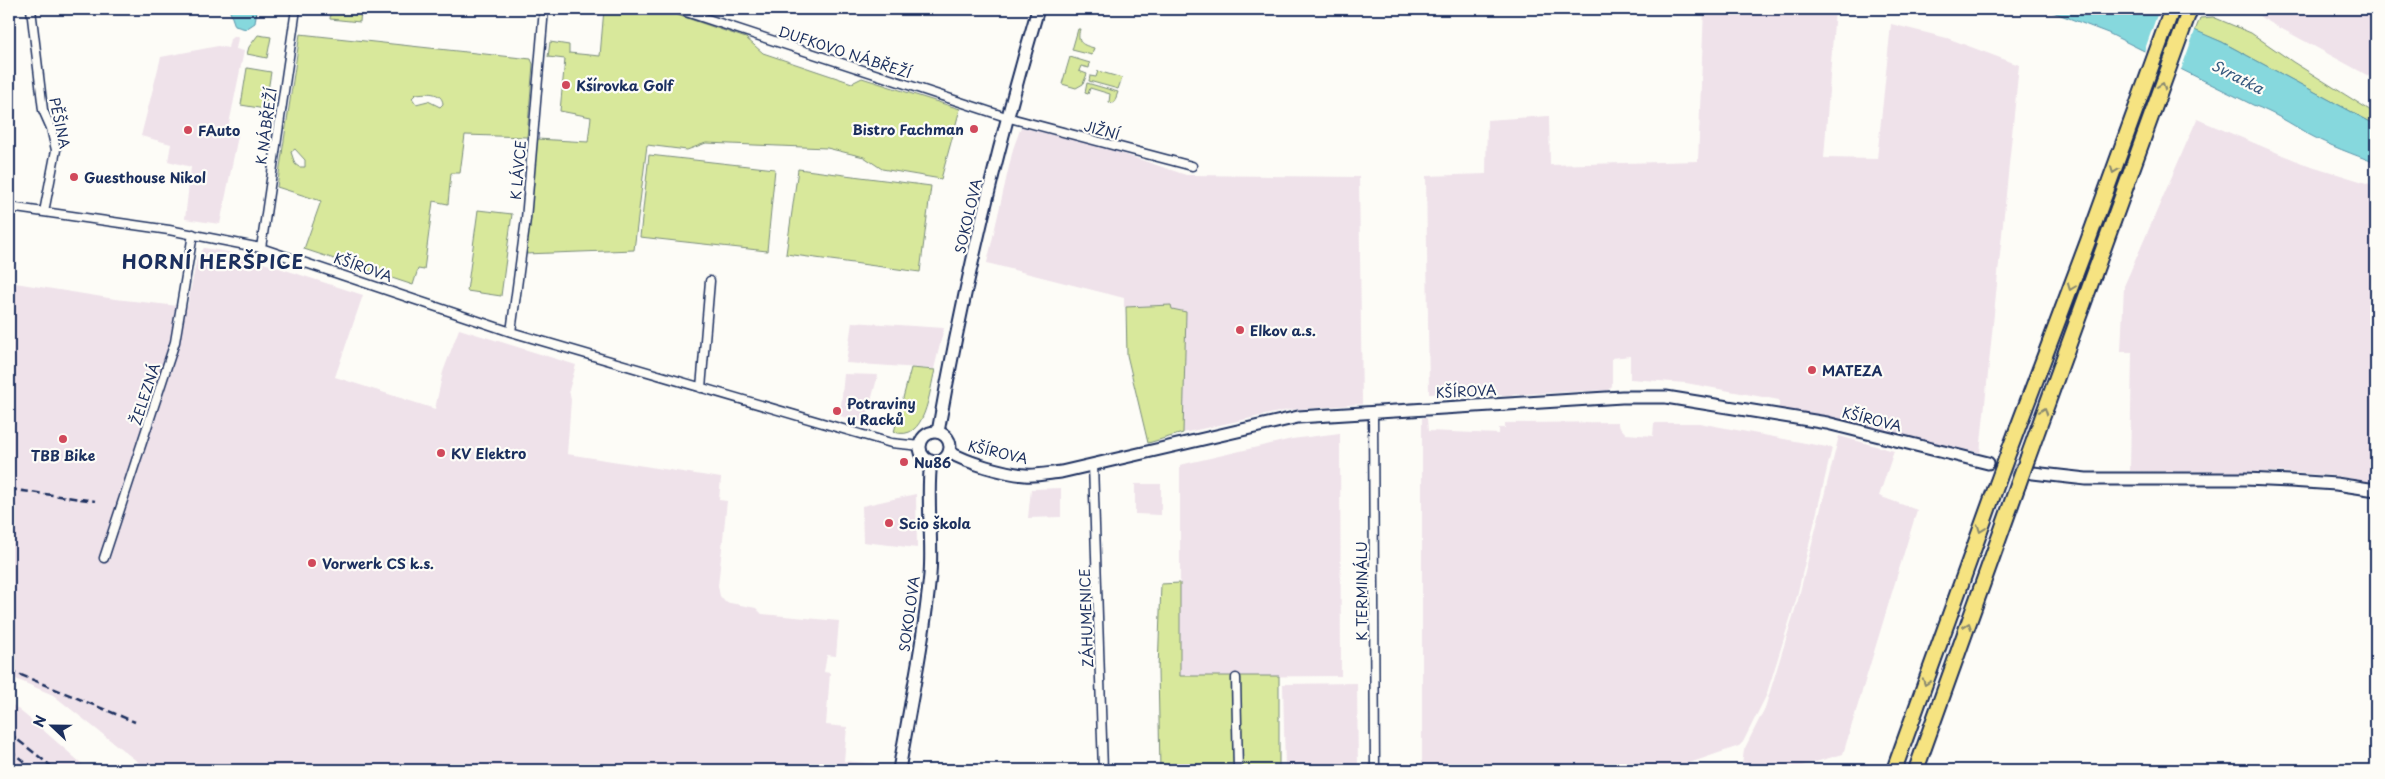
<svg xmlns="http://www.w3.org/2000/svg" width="2385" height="779" viewBox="0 0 2385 779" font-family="'Playpen Sans',sans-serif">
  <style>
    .built { fill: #efe2ea }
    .green { fill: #d8e89b; stroke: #7a8c7c; fill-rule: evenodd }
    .water { fill: #86d8dd; stroke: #5b94aa }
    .pier { fill: #fdfcf7 }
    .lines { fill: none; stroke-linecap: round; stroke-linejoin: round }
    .secondary-tunnel { stroke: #d0d3d8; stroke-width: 11; stroke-dasharray: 11 5.5; stroke-linecap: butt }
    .street-casing { stroke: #1b2f5e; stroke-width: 11 }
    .secondary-casing { stroke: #1b2f5e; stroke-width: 15 }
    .highway-casing { stroke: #1b2f5e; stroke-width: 18 }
    .street { stroke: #fdfcf7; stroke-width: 8 }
    .secondary { stroke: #fdfcf7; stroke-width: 11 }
    .highway { stroke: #f6e381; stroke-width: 14 }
    .rail { stroke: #1b2f5e; stroke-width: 2.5; stroke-dasharray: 8 4; stroke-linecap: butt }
    .highway-bridge-casing { stroke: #1b2f5e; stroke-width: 18; stroke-linecap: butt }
    .highway-bridge { stroke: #f6e381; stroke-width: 14 }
    .oneway { stroke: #888970 }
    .poi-dot { fill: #d1495b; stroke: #fdfcf7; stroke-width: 2 }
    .labels { text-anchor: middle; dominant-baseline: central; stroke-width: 4.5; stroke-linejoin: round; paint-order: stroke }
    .street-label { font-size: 14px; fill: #1b2f5e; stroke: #fdfcf7 }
    .poi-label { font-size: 14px; font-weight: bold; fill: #1b2f5e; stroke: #fdfcf7; text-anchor: start }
    .water-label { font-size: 15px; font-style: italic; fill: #36597e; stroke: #fdfcf7 }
    .district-label { font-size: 19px; font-weight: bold; letter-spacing: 1px; fill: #1b2f5e; stroke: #fdfcf7 }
  </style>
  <rect width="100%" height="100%" fill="#fdfcf7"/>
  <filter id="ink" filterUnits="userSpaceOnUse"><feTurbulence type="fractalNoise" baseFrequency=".02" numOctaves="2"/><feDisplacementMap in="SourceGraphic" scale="10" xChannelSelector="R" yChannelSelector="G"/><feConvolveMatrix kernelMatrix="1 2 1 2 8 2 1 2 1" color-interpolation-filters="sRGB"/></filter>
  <g filter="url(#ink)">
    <path class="built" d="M 1704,9 L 1835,9 L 1824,158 L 1877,159 L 1891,24 L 1947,38 L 2019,65 L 1980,453 L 1851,422 L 1779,409 L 1779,400 L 1686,383 L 1630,379 L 1630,356 L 1612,358 L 1612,386 L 1608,390 L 1486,396 L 1486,391 L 1429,394 L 1426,176 L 1486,174 L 1487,120 L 1549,116 L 1550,165 L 1698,161 Z
      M 2250,9 L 2376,9 L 2376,80 L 2262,18 Z
      M 236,36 L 238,38 L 236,49 L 244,51 L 228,129 L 239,131 L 220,224 L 185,219 L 191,167 L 168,161 L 171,144 L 141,136 L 161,57 L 218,46 L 228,48 L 230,39 Z
      M 2197,119 L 2302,163 L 2376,186 L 2376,483 L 2337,476 L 2279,472 L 2130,471 L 2132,352 L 2121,352 L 2124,286 Z
      M 1021,127 L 1103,147 L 1186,175 L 1359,177 L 1362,404 L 1288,410 L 1183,433 L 1186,312 L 1172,309 L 1171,305 L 1124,307 L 1124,298 L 987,263 L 1013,149 Z
      M 204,248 L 229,252 L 363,295 L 335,377 L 435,409 L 443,372 L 459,329 L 576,365 L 569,390 L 571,400 L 567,454 L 721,478 L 719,500 L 727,501 L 718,586 L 720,596 L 725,602 L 756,608 L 762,614 L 839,621 L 836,656 L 827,655 L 824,672 L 830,673 L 826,725 L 847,727 L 844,761 L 888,765 L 887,770 L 148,770 L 53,695 L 9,676 L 9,282 L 115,299 L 187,307 L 197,258 Z
      M 852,322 L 944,328 L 934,369 L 846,363 Z
      M 844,374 L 878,375 L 865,423 L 840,416 Z
      M 1422,418 L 1427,418 L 1428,431 L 1499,434 L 1499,428 L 1505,428 L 1505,423 L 1618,422 L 1618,425 L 1626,434 L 1653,436 L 1654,423 L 1699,423 L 1832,448 L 1796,600 L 1766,696 L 1743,742 L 1739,746 L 1675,768 L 1674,770 L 1422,770 Z
      M 1340,433 L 1341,676 L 1180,677 L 1180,465 L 1292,439 Z
      M 1839,436 L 1894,451 L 1879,496 L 1917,510 L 1843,754 L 1788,770 L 1742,765 L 1744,750 L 1765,708 L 1798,600 Z
      M 1135,484 L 1161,484 L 1161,515 L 1135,514 Z
      M 1061,488 L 1061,517 L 1028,518 L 1031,489 Z
      M 916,494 L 917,548 L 863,542 L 862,506 Z
      M 1357,683 L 1358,770 L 1285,770 L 1283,684 Z
      M 9,702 L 35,723 L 89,770 L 9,770 Z"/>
    <path class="green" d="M 331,9 L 361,9 L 360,22 L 330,19 Z
      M 604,9 L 660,9 L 746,38 L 763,53 L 852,83 L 862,78 L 960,109 L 941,179 L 882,169 L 864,157 L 827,148 L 706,143 L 687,150 L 647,145 L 634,250 L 525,254 L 537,139 L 588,142 L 591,117 L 560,111 L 565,59 L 548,57 L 550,42 L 569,45 L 569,53 L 600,56 Z
      M 2213,17 L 2251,33 L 2293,62 L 2376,114 L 2376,125 L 2222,42 L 2195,31 L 2200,18 Z
      M 1078,29 L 1080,29 C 1076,43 1083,45 1094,48 L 1092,55 L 1072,50 Z
      M 300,34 L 531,59 L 533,64 L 527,137 L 465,135 L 460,173 L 451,173 L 448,204 L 433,201 L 424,270 L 418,269 L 413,285 L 304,249 L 321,201 L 277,187 ZM 416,94 C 426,93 442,91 443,104 L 440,107 L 428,101 L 416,104 L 412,98 ZM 295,149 L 305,160 L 305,167 L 299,167 L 295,164 L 291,152 Z
      M 258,35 L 271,37 L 267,58 L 247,54 L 249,47 Z
      M 1070,57 L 1090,63 L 1089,68 L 1081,66 L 1079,71 L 1087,74 L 1083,84 L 1076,88 L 1062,84 Z
      M 247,68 L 271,72 L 265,109 L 241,105 Z
      M 1098,71 L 1122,78 L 1118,89 L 1089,81 L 1090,76 L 1096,77 Z
      M 1087,83 L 1118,92 L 1114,103 L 1109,102 L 1110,94 L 1090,88 L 1088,94 L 1085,93 Z
      M 649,155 L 775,169 L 767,251 L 640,237 Z
      M 798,169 L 931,186 L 920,272 L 786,254 Z
      M 478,210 L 512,214 L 501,296 L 467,291 Z
      M 1171,305 L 1172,309 L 1186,312 L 1183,433 L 1148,443 L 1127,355 L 1126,307 Z
      M 911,368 L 935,370 C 929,391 926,443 894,432 Z
      M 1180,583 L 1180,676 L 1234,676 L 1235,770 L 1160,770 L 1158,670 L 1161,584 Z
      M 1240,676 L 1279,676 L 1279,770 L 1241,770 Z"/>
    <path class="water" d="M 229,9 L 257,9 L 255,23 L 246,29 L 235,26 Z
      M 2045,9 L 2146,9 L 2222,42 L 2376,125 L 2376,163 C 2353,154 2330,146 2308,134 C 2290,123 2274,113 2253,105 L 2108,33 Z"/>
    <path class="pier" d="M 2158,12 L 2196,28 L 2181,70 L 2144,52 Z"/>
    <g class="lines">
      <path class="secondary-tunnel" d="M 1988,463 L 2031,473"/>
      <g class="street-casing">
        <path id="street" d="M 31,9 L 43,110 L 51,128 L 56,150 L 44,212
          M 677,9 L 1006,117 L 1192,166
          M 9,207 L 169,230 L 261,248 L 511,332 L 891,443 L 921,446
          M 261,248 L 296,9
          M 511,332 L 526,219 L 544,9
          M 701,388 L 710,281
          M 1373,412 L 1375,770
          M 1093,464 L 1103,770
          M 104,558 L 175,342 L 193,234
          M 1236,678 L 1238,770"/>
      </g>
      <g class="secondary-casing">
        <path id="secondary" d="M 938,432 C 963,290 997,148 1038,9
          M920 447a15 15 0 1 1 30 0a15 15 0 1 1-30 0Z
          M 949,452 C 968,463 1003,473 1025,475 C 1037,476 1050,473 1061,472 L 1298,417 L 1622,397 L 1666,397 L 1827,423 L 1988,463
          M 2033,473 L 2086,479 L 2245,479 L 2290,481 L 2336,484 L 2376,490
          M 899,770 C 910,706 924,640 930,575 C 933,537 926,498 931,461"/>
      </g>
      <g class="highway-casing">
        <path id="highway" d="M 2009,451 L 2088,241 L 2172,9
          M 2028,457 L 2190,9
          M 1894,770 L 1997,484
          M 1916,770 L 2018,485"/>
      </g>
      <use href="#street" class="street"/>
      <use href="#secondary" class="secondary"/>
      <use href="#highway" class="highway"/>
      <path class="rail" d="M 9,489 L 95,501
        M 9,670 L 135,722
        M 9,733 L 56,770
        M 9,750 L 35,770"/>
      <g class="highway-bridge-casing">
        <path id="highway-bridge" d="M 1997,484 L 2009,451
          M 2018,485 L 2028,457"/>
      </g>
      <use href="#highway-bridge" class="highway-bridge"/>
    </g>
    <defs><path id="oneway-chevron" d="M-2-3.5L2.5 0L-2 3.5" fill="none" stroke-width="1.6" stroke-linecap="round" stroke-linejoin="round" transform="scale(1.25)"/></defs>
    <g class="oneway">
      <use href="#oneway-chevron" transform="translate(2162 86) rotate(-70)"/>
      <use href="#oneway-chevron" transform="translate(2114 170) rotate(110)"/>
      <use href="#oneway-chevron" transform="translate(2071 287) rotate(111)"/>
      <use href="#oneway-chevron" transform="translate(2044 411) rotate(-70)"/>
      <use href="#oneway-chevron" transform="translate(1981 529) rotate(110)"/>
      <use href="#oneway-chevron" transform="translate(1968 626) rotate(-71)"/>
      <use href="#oneway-chevron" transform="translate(1926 682) rotate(110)"/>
    </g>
  </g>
  <g class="poi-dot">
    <circle cx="566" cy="85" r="5"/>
    <circle cx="974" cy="129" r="5"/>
    <circle cx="188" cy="130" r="5"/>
    <circle cx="74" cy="177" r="5"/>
    <circle cx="1240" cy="330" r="5"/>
    <circle cx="1812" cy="370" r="5"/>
    <circle cx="837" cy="411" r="5"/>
    <circle cx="63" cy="439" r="5"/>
    <circle cx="441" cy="453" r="5"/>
    <circle cx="904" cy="462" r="5"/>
    <circle cx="889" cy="523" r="5"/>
    <circle cx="312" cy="563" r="5"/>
  </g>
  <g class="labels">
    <g class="street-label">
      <text transform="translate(845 52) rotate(18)">DUFKOVO NÁBŘEŽÍ</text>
      <text transform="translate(60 123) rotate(78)">PĚŠINA</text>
      <text transform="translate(266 126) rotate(-82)">K NÁBŘEŽÍ</text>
      <text transform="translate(1102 130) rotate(15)">JIŽNÍ</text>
      <text transform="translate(518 170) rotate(-85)">K LÁVCE</text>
      <text transform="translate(968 216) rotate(-77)">SOKOLOVA</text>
      <text transform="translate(363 267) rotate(19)">KŠÍROVA</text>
      <text transform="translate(1466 391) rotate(-3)">KŠÍROVA</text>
      <text transform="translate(145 394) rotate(-72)">ŽELEZNÁ</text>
      <text transform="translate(1872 419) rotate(14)">KŠÍROVA</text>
      <text transform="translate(998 452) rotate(13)">KŠÍROVA</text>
      <text transform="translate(1361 591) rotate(-90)">K TERMINÁLU</text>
      <text transform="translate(909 614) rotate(-82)">SOKOLOVA</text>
      <text transform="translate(1086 618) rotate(-92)">ZÁHUMENICE</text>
    </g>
    <g class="poi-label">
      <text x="576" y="85">Kšírovka Golf</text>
      <text x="964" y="129" text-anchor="end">Bistro Fachman</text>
      <text x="198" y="130">FAuto</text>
      <text x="84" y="177">Guesthouse Nikol</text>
      <text x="1250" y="330">Elkov a.s.</text>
      <text x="1822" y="370">MATEZA</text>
      <text x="847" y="403">Potraviny<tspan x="847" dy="16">u Racků</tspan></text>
      <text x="451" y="453">KV Elektro</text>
      <text x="63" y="455" text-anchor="middle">TBB Bike</text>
      <text x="914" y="462">Nu86</text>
      <text x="899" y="523">Scio škola</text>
      <text x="322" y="563">Vorwerk CS k.s.</text>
    </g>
    <g class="water-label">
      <text transform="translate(2238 76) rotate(27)">Svratka</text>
    </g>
    <g class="district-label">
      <text x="213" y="261">HORNÍ HERŠPICE</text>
    </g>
  </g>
  <rect width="2385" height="779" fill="none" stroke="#fdfcf7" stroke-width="30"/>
  <rect x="15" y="15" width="2355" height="749" fill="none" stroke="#1b2f5e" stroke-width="2" filter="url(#ink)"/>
  <g transform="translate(52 726) rotate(292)" stroke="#fdfcf7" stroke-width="4" paint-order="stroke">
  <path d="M0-4L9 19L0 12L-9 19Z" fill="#1b2f5e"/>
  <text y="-8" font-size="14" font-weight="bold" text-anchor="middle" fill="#1b2f5e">N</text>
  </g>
</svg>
